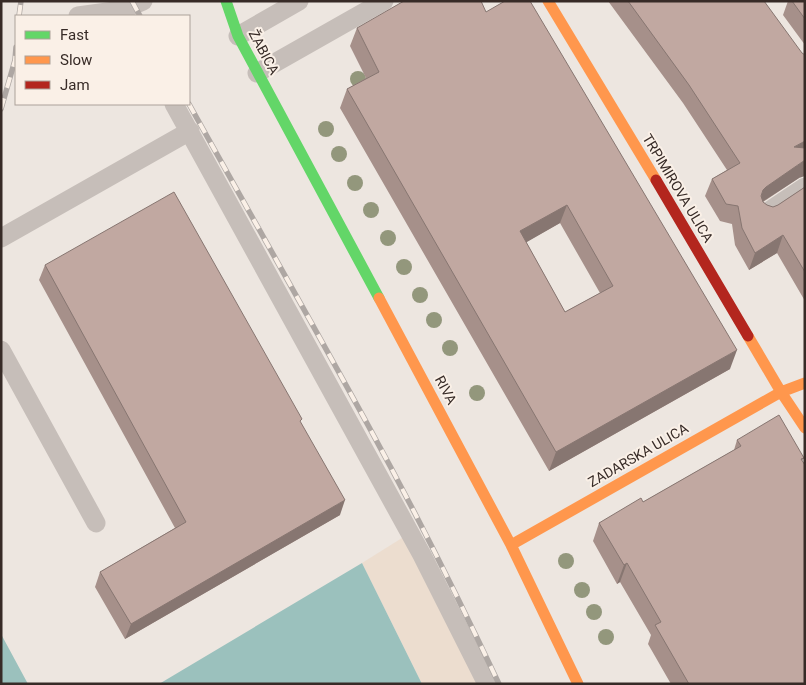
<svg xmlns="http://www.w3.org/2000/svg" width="806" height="685" viewBox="0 0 806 685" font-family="Roboto,sans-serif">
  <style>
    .plaza { fill: #ecddcf }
    .water { fill: #9bc1bd }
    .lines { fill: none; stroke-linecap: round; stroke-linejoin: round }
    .lane { stroke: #c6beb9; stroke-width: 19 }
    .fast { stroke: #63d668; stroke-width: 11 }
    .slow { stroke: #ff974d; stroke-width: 11 }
    .jam { stroke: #b3261e; stroke-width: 11 }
    .rail-casing { stroke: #aea7a3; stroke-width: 5.5 }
    .rail { stroke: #faf0e7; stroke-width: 4; stroke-dasharray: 11; stroke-linecap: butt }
    .tree { fill: #93977c }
    .wall { fill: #a6908a; fill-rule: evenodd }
    .shaded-wall { fill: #877671 }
    .building { fill: #c1a8a1; stroke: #877671; fill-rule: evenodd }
    .labels { text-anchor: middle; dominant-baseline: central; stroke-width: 4; stroke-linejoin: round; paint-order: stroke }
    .street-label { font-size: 14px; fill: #372b27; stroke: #faf0e7 }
  </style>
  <rect width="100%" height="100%" fill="#ede6e0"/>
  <path class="plaza" d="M 410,533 L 487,684 L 422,684 L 362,563 Z"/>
  <path class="water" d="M 362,563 L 422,684 L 159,684 Z
    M 1,634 L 28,684 L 1,684 Z"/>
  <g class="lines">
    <path class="lane" d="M 78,16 L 122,10 L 143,1
      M 238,36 L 299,1
      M 257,73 L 384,1
      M 174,104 L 422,555 L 487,684
      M 766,213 L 805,187
      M 1,238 L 190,131
      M 1,350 L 96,523"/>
    <path class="fast" d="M 226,1 L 238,36 L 379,298"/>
    <path class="slow" d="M 548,1 L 656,180
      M 379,298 L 511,545 L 578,684
      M 748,336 L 781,392 L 805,428
      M 511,545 L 781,392 L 805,383"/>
    <path class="jam" d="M 656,180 L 748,336"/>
    <g class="rail-casing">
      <path id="rail" d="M 132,1 L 140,16
        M 19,16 L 21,1
        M 189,104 C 249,212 310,319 369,427 C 415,511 458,597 499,684
        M 1,109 L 15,60 L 16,47"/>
    </g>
    <use href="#rail" class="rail"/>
  </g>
  <g class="tree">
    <circle cx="358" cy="79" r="8"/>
    <circle cx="326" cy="129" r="8"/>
    <circle cx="339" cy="154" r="8"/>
    <circle cx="355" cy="183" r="8"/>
    <circle cx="371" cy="210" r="8"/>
    <circle cx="388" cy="238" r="8"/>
    <circle cx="404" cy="267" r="8"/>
    <circle cx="420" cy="295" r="8"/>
    <circle cx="434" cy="320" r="8"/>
    <circle cx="450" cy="348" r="8"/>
    <circle cx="477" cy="393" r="8"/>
    <circle cx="566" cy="561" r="8"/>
    <circle cx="582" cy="590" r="8"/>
    <circle cx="594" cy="612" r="8"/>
    <circle cx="606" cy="637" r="8"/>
  </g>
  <path class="wall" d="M 608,1 L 764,1 L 799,178 L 763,202 L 767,205 L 773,207 L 778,205 L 805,187 L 805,301 L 777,253 L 749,270 L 735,245 L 732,224 L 720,221 L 705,196 L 712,179 L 727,170 L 683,103 Z
    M 788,1 L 805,1 L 805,45 L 783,15 Z
    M 486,12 L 730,369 L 549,471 L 340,108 L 347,89 L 366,78 L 350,46 L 357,28 ZM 560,223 L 600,293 L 565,312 L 526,242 Z
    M 45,265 L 301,423 L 340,515 L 125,639 L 95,587 L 100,572 L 175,528 L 39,280 Z
    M 737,440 L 804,458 L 802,461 L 805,684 L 671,684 L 648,644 L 651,635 L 620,582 L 617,584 L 593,541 L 599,523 L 643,502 L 734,450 Z"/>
  <path class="shaded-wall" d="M 805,141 L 805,155 L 794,147 Z
    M 805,160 L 805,176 L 799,178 L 759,204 L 763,190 L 766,187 Z
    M 567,205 L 560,223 L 513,250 L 520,231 Z
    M 783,235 L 777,253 L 749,270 L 755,253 Z
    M 737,350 L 730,369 L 549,471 L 556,452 Z
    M 345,500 L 340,515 L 125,639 L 131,624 Z
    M 627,563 L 620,582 L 617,584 L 624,565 Z"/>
  <path class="building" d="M 404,1 L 481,1 L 486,12 L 505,1 L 530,1 L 737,350 L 556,452 L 347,89 L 379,72 L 357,28 ZM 567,205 L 613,286 L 565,312 L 520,231 Z
    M 628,1 L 764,1 L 802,53 L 805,55 L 805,141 L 794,147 L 805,148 L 805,160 L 766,187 L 763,190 L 761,196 L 763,202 L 767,205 L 773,207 L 778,205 L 805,187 L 805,272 L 783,235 L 755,253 L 742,228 L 738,206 L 726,204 L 712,179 L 740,163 L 689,85 Z
    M 792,1 L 805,1 L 805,19 Z
    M 174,192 L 302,419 L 300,421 L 345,500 L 131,624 L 100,572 L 186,522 L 45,265 Z
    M 779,415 L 804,458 L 801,459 L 805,465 L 805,684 L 689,684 L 655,625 L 661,622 L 627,563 L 624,565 L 599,523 L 641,498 L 643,502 L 741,446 L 737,440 Z"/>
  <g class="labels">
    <g class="street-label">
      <text transform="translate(264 52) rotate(62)">ŽABICA</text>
      <text transform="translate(678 188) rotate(59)">TRPIMIROVA ULICA</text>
      <text transform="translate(446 390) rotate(62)">RIVA</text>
      <text transform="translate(638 455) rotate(-30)">ZADARSKA ULICA</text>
    </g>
  </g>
  <rect width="806" height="685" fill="none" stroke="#372b27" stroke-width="5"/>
  <rect x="15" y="15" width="175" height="90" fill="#faf0e7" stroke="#aca19a"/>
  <rect x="25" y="31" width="25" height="8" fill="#63d668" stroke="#aca19a"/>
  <text x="60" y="40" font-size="15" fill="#372b27">Fast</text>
  <rect x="25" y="56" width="25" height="8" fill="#ff974d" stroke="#aca19a"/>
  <text x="60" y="65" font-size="15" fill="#372b27">Slow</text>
  <rect x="25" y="81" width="25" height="8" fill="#b3261e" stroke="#aca19a"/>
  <text x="60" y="90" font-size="15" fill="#372b27">Jam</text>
</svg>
